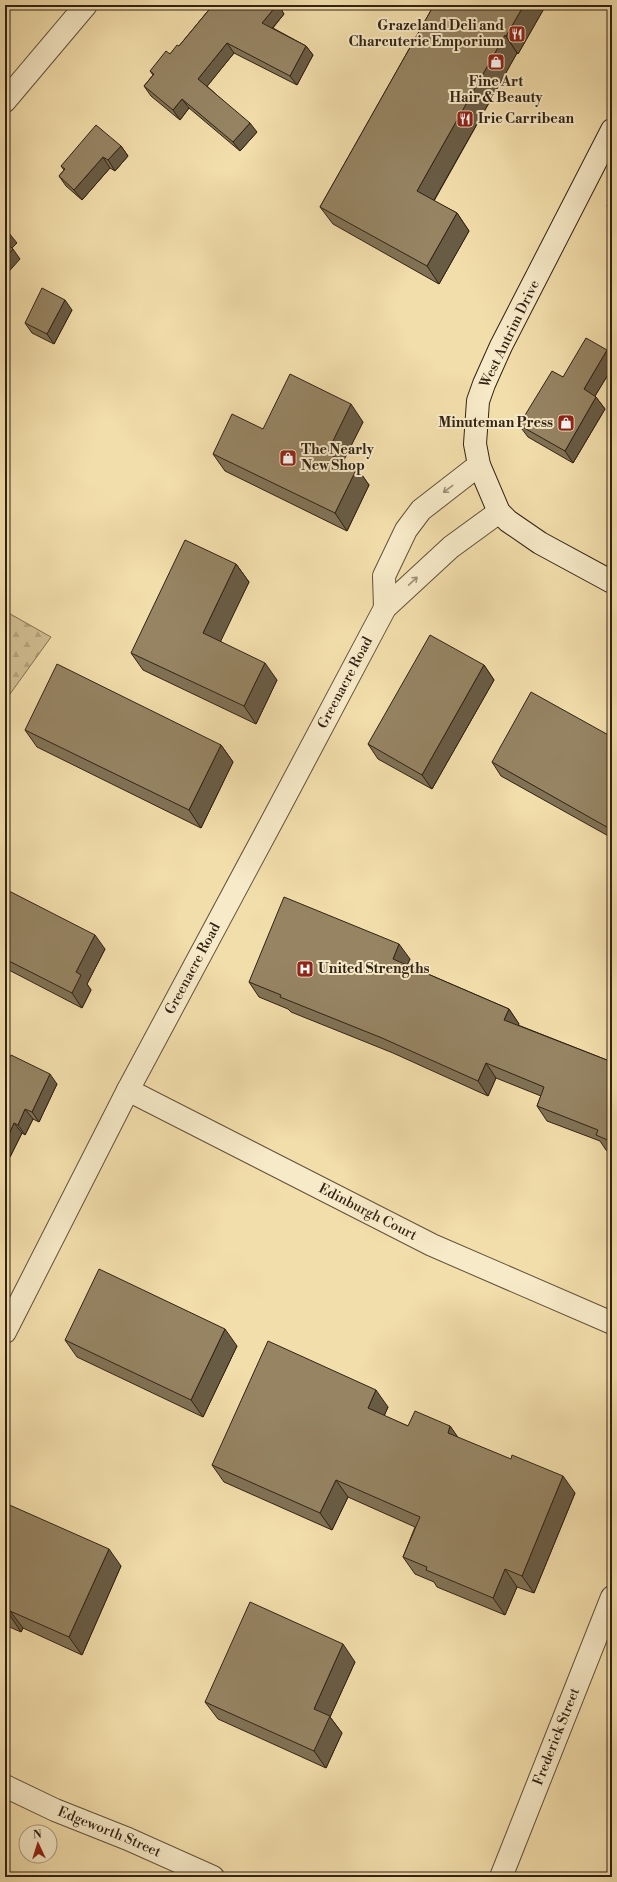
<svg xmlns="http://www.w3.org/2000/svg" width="617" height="1882" viewBox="0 0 617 1882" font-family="'Libre Bodoni',serif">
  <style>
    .forest { fill: url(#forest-firs); stroke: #827052 }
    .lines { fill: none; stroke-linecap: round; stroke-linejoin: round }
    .street-casing { stroke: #62513a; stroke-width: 24 }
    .secondary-casing { stroke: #322214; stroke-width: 24 }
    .street { stroke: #f7eac8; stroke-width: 22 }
    .secondary { stroke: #f7eac8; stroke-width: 22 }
    .wall { fill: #817255; stroke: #322214 }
    .shaded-wall { fill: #695c45; stroke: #322214 }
    .building { fill: #968463; stroke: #322214 }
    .oneway { stroke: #9e9077 }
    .labels { text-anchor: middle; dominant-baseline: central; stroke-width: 4; stroke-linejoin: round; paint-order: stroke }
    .poi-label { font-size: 14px; font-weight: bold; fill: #322214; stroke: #f7eac8; text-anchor: start }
    .street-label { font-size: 14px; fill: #322214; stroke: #f7eac8 }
  </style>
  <defs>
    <pattern id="forest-firs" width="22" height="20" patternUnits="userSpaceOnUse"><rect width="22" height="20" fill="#d1be91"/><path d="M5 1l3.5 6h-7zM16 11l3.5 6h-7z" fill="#b4a37c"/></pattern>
  </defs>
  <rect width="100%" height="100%" fill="#f2deab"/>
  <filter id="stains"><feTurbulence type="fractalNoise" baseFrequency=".005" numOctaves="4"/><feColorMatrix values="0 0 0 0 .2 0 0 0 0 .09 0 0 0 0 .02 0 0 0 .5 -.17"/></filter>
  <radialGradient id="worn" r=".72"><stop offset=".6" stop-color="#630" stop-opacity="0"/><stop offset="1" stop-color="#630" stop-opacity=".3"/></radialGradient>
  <path class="forest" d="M 5,611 L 51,637 L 5,701 Z"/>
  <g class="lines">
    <g class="street-casing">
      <g id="street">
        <path d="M 5,101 L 86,5"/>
        <path d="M 385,608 L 384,576 L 406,530 L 421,510 L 479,465"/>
        <path id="s1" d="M 128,1090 L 432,1245 L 612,1323"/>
        <path id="s2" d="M 5,1332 L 128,1090 L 279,808 L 385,608 L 451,547 L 499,512"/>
        <path id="s3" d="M 5,1786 L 55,1810 L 128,1839 L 213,1877"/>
        <path id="s4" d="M 501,1877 L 612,1597"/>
      </g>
    </g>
    <g class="secondary-casing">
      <path id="secondary" d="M 612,130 L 501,346 L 484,384 L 478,401 L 475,444 L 479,465 L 499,512 L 508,521 L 540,543 L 612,582"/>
    </g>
    <use href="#street" class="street"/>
    <use href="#secondary" class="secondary"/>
  </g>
  <path class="wall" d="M 211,5 L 287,5 L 282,11 L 284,14 L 273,28 L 306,46 L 313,55 L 297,85 L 234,53 L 207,86 L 257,132 L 240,151 L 189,108 L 180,120 L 151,96 L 144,86 L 153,75 L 150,71 L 179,46 L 212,6 Z
    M 434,5 L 546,5 L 518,54 L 517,53 L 434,201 L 457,213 L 469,231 L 439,284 L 333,224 L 320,207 Z
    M 121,146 L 128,156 L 115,171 L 110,168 L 82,200 L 66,186 L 59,176 L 64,170 L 61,166 Z
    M 612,199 L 612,213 L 607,206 Z
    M 72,310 L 54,344 L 32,333 L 25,323 Z
    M 612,358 L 612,368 L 595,396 L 605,409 L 573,463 L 528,437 L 519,425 L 563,377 Z
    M 363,422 L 343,461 L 357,468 L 369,485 L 347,531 L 225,471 L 213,454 L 263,429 Z
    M 236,564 L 249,582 L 220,641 L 277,680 L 256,724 L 143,670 L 131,653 Z
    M 484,665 L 494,680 L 432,789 L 378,759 L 368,744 Z
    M 25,730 L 221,745 L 233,762 L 201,828 L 37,747 Z
    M 612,737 L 612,838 L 501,776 L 492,762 Z
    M 5,899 L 105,949 L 87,984 L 91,990 L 82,1008 L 5,968 Z
    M 410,959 L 407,965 L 509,1009 L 519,1024 L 518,1025 L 612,1062 L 612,1153 L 606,1150 L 600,1141 L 547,1121 L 537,1106 L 541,1096 L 496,1078 L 488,1096 L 393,1053 L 291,1012 L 288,1009 L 259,997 L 249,982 Z
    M 5,1067 L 57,1084 L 39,1122 L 33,1119 L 25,1135 L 22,1133 L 10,1157 L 5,1155 Z
    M 65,1340 L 237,1346 L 203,1417 L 77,1357 Z
    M 388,1407 L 384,1416 L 408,1426 L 450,1426 L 458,1438 L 575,1493 L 534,1593 L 517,1587 L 505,1615 L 437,1587 L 434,1582 L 415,1574 L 403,1557 L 415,1527 L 348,1497 L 332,1530 L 224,1482 L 212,1465 Z
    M 5,1503 L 121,1566 L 82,1655 L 23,1628 L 21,1632 L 5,1625 Z
    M 355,1662 L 330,1717 L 342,1733 L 326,1768 L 218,1719 L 205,1702 Z"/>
  <path class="shaded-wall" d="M 277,5 L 287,5 L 282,11 L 284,14 L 269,32 L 262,23 Z
    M 524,5 L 546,5 L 518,54 L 506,36 Z
    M 505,35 L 517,53 L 429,209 L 417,191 Z
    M 227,43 L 234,53 L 205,89 L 198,79 Z
    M 306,46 L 313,55 L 297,85 L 290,76 Z
    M 182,99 L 189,108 L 180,120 L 173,110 Z
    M 250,123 L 257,132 L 240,151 L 233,142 Z
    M 121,146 L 128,156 L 115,171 L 108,160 Z
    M 103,157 L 110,168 L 82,200 L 74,190 Z
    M 457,213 L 469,231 L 439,284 L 427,266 Z
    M 9,233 L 17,243 L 10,250 L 5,243 L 5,238 Z
    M 13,249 L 20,259 L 5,276 L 5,258 Z
    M 65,300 L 72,310 L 54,344 L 47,334 Z
    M 607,350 L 612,358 L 612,368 L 592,401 L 584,389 Z
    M 596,397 L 605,409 L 573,463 L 565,451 Z
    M 351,404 L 363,422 L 339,470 L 327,453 Z
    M 357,468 L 369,485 L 347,531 L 335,513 Z
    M 236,564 L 249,582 L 216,651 L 203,633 Z
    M 265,663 L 277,680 L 256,724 L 244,706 Z
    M 484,665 L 494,680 L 432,789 L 422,775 Z
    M 221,745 L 233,762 L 201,828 L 189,810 Z
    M 95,935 L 105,949 L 87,984 L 91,990 L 82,1008 L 72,993 L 76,972 Z
    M 399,944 L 410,959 L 403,974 L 393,959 Z
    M 509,1009 L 519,1024 L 514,1034 L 504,1020 Z
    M 486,1063 L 496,1078 L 488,1096 L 478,1081 Z
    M 50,1074 L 57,1084 L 39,1122 L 32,1112 Z
    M 25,1109 L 33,1119 L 25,1135 L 18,1125 Z
    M 14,1123 L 22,1133 L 10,1157 L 5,1150 L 5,1143 Z
    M 225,1329 L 237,1346 L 203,1417 L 191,1400 Z
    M 376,1390 L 388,1407 L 380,1425 L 368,1408 Z
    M 450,1426 L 462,1443 L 448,1433 Z
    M 563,1476 L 575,1493 L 534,1593 L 522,1576 Z
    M 336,1480 L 348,1497 L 332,1530 L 320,1513 Z
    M 109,1549 L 121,1566 L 82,1655 L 69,1637 Z
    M 505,1569 L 517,1587 L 505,1615 L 493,1598 Z
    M 10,1611 L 23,1628 L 21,1632 L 9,1614 Z
    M 343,1644 L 355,1662 L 330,1717 L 342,1733 L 326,1768 L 314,1751 L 314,1709 Z"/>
  <path class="building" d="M 213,5 L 277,5 L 262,23 L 306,46 L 290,76 L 227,43 L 198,79 L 250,123 L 233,142 L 182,99 L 173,110 L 144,86 L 154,74 L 150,71 L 166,51 L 170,54 L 177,45 L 179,46 Z
    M 434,5 L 524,5 L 506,36 L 505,35 L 417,191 L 457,213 L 427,266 L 320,207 Z
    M 96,125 L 121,146 L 108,160 L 103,157 L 74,190 L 59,176 L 65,169 L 61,166 Z
    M 612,199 L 612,209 L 607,206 Z
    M 5,229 L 9,233 L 5,238 Z
    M 5,242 L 13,249 L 5,258 Z
    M 42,288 L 65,300 L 47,334 L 25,323 Z
    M 586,338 L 607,350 L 584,389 L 596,397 L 565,451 L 519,425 L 552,371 L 563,377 Z
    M 290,374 L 351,404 L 327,453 L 357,468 L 335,513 L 213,454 L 232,414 L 263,429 Z
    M 185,540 L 236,564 L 203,633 L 265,663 L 244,706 L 131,653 Z
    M 430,635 L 484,665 L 422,775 L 368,744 Z
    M 57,664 L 221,745 L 189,810 L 25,730 Z
    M 531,692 L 612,737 L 612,830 L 492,762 Z
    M 9,891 L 95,935 L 76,972 L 81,975 L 72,993 L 5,959 L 5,899 Z
    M 284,897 L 399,944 L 393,959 L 509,1009 L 504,1020 L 612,1062 L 612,1142 L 596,1135 L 598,1130 L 537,1106 L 544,1087 L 486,1063 L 478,1081 L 382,1038 L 280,997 L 281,995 L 249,982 Z
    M 11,1055 L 50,1074 L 32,1112 L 25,1109 L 18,1125 L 14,1123 L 5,1143 L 5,1067 Z
    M 99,1269 L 225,1329 L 191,1400 L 65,1340 Z
    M 268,1341 L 376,1390 L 368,1408 L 408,1426 L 415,1411 L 450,1426 L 448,1433 L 511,1459 L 512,1455 L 563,1476 L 522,1576 L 505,1569 L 493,1598 L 426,1570 L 427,1567 L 403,1557 L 420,1517 L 336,1480 L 320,1513 L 212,1465 Z
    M 5,1503 L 109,1549 L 69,1637 L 10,1611 L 9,1614 L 5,1613 Z
    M 250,1602 L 343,1644 L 314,1709 L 330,1716 L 314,1751 L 205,1702 Z"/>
  <defs><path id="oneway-shaft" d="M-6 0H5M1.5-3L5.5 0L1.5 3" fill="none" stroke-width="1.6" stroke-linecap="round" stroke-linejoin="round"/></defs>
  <g class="oneway">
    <use href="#oneway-shaft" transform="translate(448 489) rotate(143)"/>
    <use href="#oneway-shaft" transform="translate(413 581) rotate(-43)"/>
  </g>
  <defs>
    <g id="restaurant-square" transform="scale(0.9)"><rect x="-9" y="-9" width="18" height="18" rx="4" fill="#8f2418" stroke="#f7eac8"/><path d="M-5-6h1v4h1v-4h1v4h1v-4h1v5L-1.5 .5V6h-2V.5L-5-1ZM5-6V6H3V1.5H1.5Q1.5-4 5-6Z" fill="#fff"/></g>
    <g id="shop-square" transform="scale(0.9)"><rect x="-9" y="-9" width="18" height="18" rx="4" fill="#8f2418" stroke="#f7eac8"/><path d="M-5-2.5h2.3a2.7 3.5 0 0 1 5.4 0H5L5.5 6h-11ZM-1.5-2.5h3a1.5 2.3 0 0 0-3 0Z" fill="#fff"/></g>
    <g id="hospital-square" transform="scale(0.9)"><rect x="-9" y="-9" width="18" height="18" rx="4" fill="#8f2418" stroke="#f7eac8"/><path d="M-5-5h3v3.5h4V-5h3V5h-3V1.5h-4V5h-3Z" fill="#fff"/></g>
  </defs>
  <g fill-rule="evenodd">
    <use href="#restaurant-square" x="517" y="34"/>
    <use href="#shop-square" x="496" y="62"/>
    <use href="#restaurant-square" x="465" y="119"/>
    <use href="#shop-square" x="566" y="423"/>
    <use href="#shop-square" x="288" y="458"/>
    <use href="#hospital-square" x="305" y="969"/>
  </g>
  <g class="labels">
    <g class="poi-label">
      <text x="504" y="26" text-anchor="end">Grazeland Deli and<tspan x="504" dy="16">Charcuterie Emporium</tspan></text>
      <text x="496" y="82" text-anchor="middle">Fine Art<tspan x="496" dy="16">Hair &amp; Beauty</tspan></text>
      <text x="478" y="119">Irie Carribean</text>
      <text x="553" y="423" text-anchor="end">Minuteman Press</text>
      <text x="301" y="450">The Nearly<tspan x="301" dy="16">New Shop</tspan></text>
      <text x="318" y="969">United Strengths</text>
    </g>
    <g class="street-label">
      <text transform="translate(510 334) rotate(-64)">West Antrim Drive</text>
      <text stroke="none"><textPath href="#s2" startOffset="733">Greenacre Road</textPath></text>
      <text stroke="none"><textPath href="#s2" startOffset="409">Greenacre Road</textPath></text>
      <text stroke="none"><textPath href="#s1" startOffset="269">Edinburgh Court</textPath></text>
      <text stroke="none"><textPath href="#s4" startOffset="151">Frederick Street</textPath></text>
      <text stroke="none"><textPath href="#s3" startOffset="114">Edgeworth Street</textPath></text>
    </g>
  </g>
  <rect width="617" height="1882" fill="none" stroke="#f2deab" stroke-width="20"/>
  <rect x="6" y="6" width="605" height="1870" fill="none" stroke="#322214" stroke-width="2"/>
  <rect x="10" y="10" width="597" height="1862" fill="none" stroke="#322214"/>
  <g transform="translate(38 1844) rotate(356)"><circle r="19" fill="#f7eac8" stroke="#a89a80"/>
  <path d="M0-3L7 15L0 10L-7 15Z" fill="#8f2418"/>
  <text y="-6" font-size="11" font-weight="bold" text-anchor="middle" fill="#322214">N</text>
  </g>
  <rect width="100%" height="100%" filter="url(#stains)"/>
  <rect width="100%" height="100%" fill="url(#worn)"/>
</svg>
